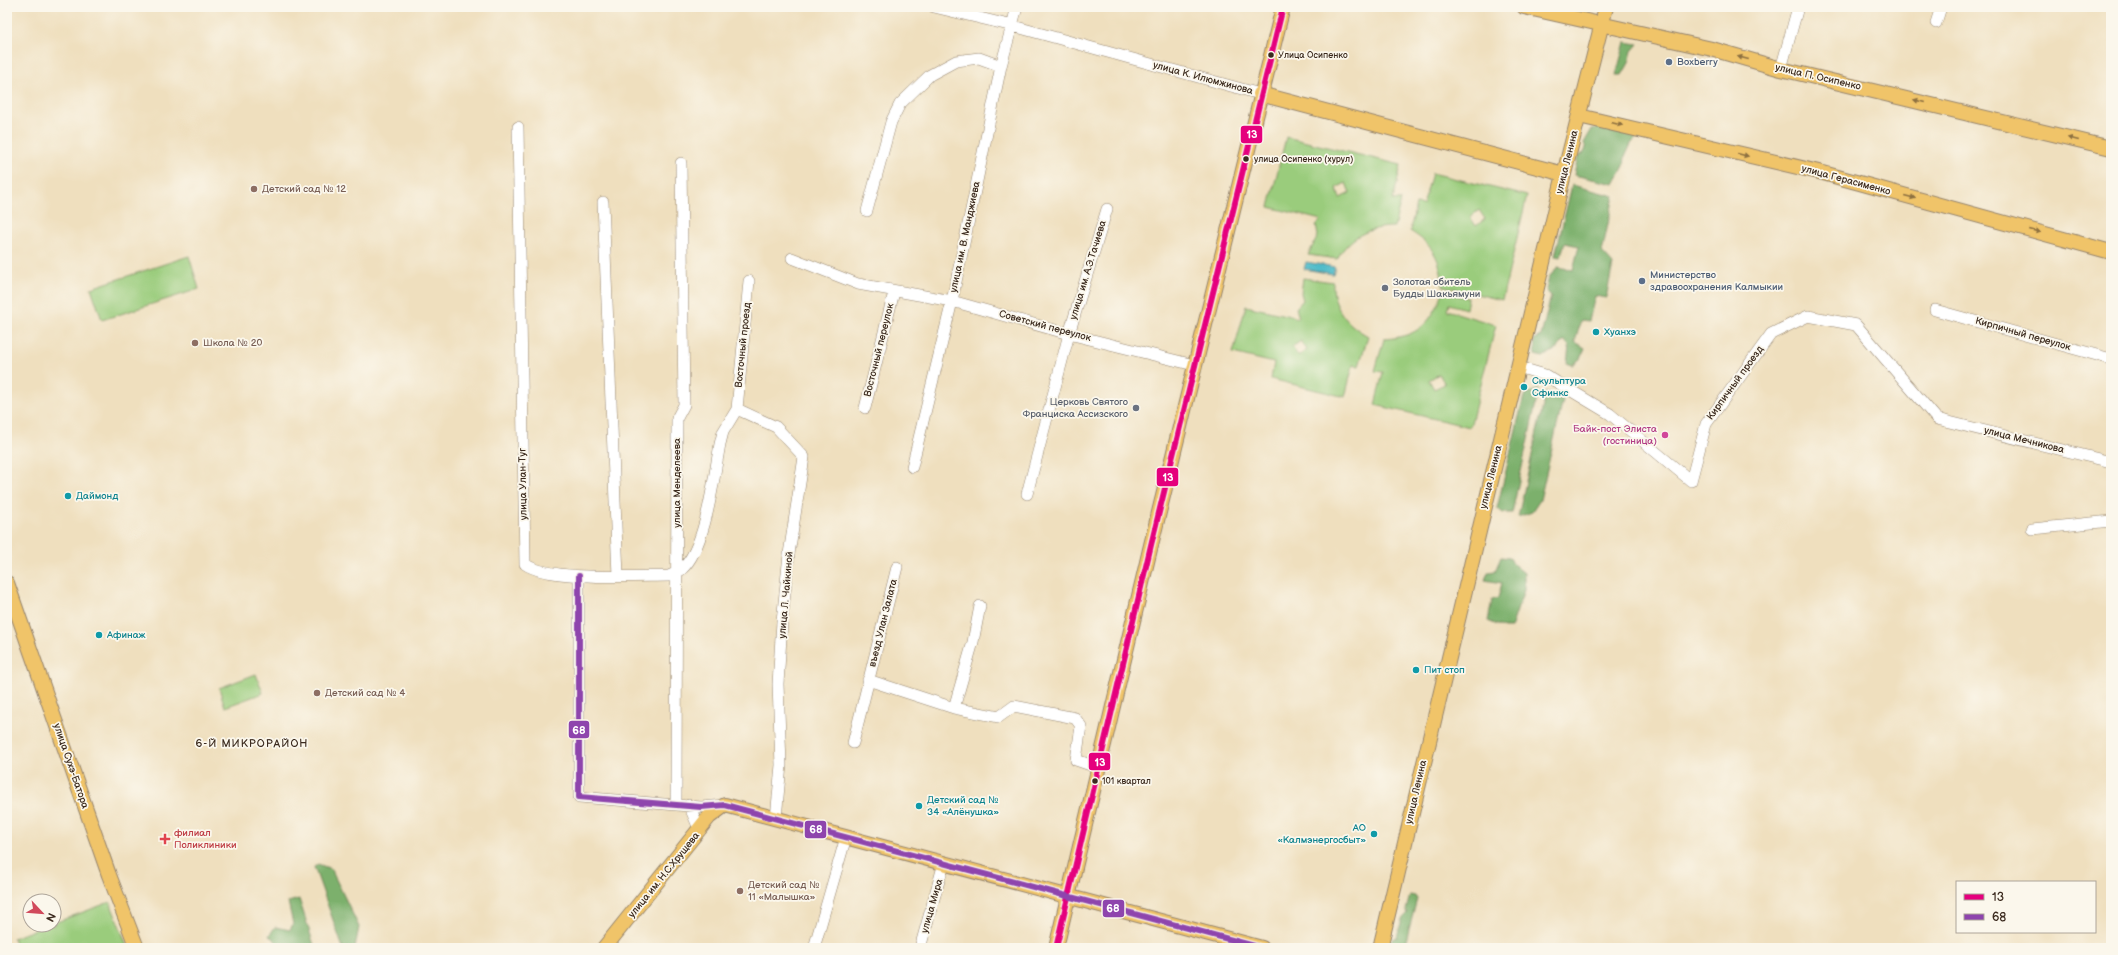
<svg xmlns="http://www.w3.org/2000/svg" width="2118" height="955" viewBox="0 0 2118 955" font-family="'Balsamiq Sans',sans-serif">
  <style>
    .green { fill: #9acc7c; stroke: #6a7b4d; fill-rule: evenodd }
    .forest { fill: #7bb06c; stroke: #5b6d45 }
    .water { fill: #4ebbc9; stroke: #447274 }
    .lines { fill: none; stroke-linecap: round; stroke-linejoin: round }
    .minor-casing { stroke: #95846e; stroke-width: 12 }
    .major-casing { stroke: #95846e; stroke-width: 16 }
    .minor { stroke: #fff; stroke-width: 11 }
    .major { stroke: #f0c469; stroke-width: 14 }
    .bus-1-casing { stroke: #fbf7ec; stroke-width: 9 }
    .bus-2-casing { stroke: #fbf7ec; stroke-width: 9 }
    .bus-1 { stroke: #e5007d; stroke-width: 6 }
    .bus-2 { stroke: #8e44ad; stroke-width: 6 }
    .oneway { fill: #8c6f40 }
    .bus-dot { fill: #3b2a1e; stroke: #fbf7ec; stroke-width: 1.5 }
    .service-dot { fill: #5c6f8a; stroke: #fbf7ec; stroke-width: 1.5 }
    .education-dot { fill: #8d6e63; stroke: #fbf7ec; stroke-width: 1.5 }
    .worship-dot { fill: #6b7280; stroke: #fbf7ec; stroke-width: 1.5 }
    .culture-dot { fill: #0f9aa8; stroke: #fbf7ec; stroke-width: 1.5 }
    .hotel-dot { fill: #d1479c; stroke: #fbf7ec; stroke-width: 1.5 }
    .health-dot { fill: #e0444e; stroke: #fbf7ec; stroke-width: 1.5 }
    .labels { text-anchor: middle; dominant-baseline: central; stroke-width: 3.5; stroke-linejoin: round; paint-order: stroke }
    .bus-label { font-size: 9px; fill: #3b2a1e; stroke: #fbf7ec; text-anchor: start }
    .service-label { font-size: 10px; fill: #4e5e75; stroke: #fbf7ec; text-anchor: start }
    .street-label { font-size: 10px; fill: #3b2a1e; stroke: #fbf7ec }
    .education-label { font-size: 10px; fill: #785e54; stroke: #fbf7ec; text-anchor: start }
    .worship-label { font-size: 10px; fill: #5b616d; stroke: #fbf7ec; text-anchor: start }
    .culture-label { font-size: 10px; fill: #0d838f; stroke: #fbf7ec; text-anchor: start }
    .hotel-label { font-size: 10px; fill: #b23c85; stroke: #fbf7ec; text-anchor: end }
    .health-label { font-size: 10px; fill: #be3a42; stroke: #fbf7ec; text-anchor: start }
    .neighbourhood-label { font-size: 11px; letter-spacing: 1px; fill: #3b2a1e; stroke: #fbf7ec }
    .line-badge { stroke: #fbf7ec; stroke-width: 1.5 }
    .badge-label { font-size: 11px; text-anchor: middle; font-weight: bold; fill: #fff }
  </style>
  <rect width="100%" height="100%" fill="#fbf7ec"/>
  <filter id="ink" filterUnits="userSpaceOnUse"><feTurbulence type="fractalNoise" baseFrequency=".025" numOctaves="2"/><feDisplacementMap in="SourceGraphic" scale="8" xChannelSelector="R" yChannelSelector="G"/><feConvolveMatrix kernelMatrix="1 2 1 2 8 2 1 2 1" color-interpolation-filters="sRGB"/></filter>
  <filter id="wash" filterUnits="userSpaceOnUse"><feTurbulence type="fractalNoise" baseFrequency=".012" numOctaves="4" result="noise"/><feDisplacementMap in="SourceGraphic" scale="16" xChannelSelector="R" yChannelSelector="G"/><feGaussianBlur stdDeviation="0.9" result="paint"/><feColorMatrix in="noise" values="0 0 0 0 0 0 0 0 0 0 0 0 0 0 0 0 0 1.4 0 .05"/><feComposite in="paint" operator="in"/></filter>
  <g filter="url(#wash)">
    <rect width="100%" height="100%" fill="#efdfbe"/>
    <path class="green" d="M 1286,137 L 1401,165 L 1393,200 L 1401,200 L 1394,227 C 1369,227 1349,237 1337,259 L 1308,255 L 1318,236 L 1316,225 L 1321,220 L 1269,207 ZM 1346,183 L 1350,193 L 1340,198 L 1336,188 Z
      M 1432,173 L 1527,196 L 1502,300 L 1443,286 C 1440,258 1434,246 1410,231 L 1416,204 L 1423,205 ZM 1479,210 L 1485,219 L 1476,226 L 1470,217 Z
      M 189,256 L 199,289 L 102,320 L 91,288 Z
      M 1303,278 L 1333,282 C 1332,307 1346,324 1368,336 L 1359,366 L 1353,365 L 1345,397 L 1271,379 L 1274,363 L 1233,353 L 1246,306 L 1299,318 L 1296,308 L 1303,300 L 1301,293 ZM 1301,341 L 1307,350 L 1298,356 L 1292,347 Z
      M 1443,292 L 1468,298 L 1466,309 L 1449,304 L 1447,310 L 1496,325 L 1470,427 L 1375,405 L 1383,372 L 1375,371 L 1384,339 C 1418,337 1432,323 1443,292 ZM 1439,374 L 1445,384 L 1434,389 L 1429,380 Z
      M 256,674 L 263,693 L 225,707 L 219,688 Z
      M 110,902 L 128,948 L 16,948 L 13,938 L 47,925 L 54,925 L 54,923 Z"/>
    <path class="forest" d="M 1625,42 L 1638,44 L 1632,51 L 1629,63 L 1622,75 L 1616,75 Z
      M 1606,127 L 1638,136 L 1631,144 L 1625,157 L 1624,166 L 1614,184 L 1574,175 L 1578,156 L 1584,153 L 1586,148 L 1584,143 L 1592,129 Z
      M 1572,185 L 1614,196 L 1602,252 L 1613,264 L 1606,298 L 1595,296 L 1589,321 L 1581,320 L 1575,342 L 1585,348 L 1580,359 L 1572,365 L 1567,363 L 1569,346 L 1564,340 L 1558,348 L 1543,357 L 1535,355 L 1534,339 L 1541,336 L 1551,296 L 1546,290 L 1549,277 L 1558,267 L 1573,270 L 1579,246 L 1565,243 L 1560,257 L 1555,256 Z
      M 1539,389 L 1512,513 L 1503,513 L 1497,508 L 1524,396 Z
      M 1546,392 L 1563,400 L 1540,500 L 1532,512 L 1518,517 Z
      M 1501,557 L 1510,558 L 1513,564 L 1524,573 L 1524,590 L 1511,628 L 1504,628 L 1488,621 L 1492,600 L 1498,598 L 1502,583 L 1485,580 L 1488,572 L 1495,571 Z
      M 318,864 L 331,869 L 359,927 L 355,948 L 343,948 L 314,867 Z
      M 1410,895 L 1415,896 L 1417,899 L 1404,948 L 1389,948 L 1391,940 L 1397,937 L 1402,919 L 1408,913 L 1406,910 Z
      M 299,899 L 315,948 L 281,948 L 274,939 L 269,936 L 275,927 L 290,930 L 293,924 L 288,902 Z"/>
    <path class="water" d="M 1306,262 L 1335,267 L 1333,274 L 1304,269 Z"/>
  </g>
  <g filter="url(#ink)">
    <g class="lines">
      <g class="minor-casing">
        <path id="minor" d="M 934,7 L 1013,26 L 1260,94
          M 1936,23 L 1941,7
          M 1781,69 L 1798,7
          M 518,127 L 525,564 C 548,581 637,576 669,576 C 673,574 679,572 682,569 C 706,548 714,476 720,444 L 723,432 L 737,409 L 749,281
          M 603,202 L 618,576
          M 867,211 L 891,122 L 900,104 L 930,75 L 956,61 L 979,58 L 1001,66
          M 792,258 L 858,284 L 952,301 L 1069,334 L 1194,365
          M 1935,310 L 2111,359
          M 1518,367 L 1545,375 L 1610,414 L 1691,481 L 1706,424 L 1771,334 L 1808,316 L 1856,325 L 1937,419 L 2111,462
          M 865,408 L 894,292
          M 737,409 L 776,427 L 804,457 L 789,554 L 782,622 L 778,684 L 781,765 L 776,818
          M 912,467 L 952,301 L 1001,66 L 1017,7
          M 1027,494 L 1069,334 L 1107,209
          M 2032,529 L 2111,521
          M 579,576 L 579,797 L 701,807 L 725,805
          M 868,680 L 954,708 L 999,717 L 1014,706 L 1075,718 L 1081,726 L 1076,760 L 1099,768
          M 954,708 L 973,642 L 980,606
          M 853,743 L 897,567
          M 676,804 L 677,418 L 684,405 L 681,163
          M 689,805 L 700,831
          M 814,948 L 846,837
          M 920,948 L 944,863"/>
      </g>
      <g class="major-casing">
        <path id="major" d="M 1524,7 L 1712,49 L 1781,69 L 2111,148
          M 1260,94 L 1564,174
          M 1579,116 L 1823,173 L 2111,252
          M 7,583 L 109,875 L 137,948
          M 604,948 L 709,817 L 725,805 L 1262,948
          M 1056,948 L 1151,545 L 1283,7
          M 1380,948 L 1564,174 L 1606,7"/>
      </g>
      <use href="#minor" class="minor"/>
      <use href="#major" class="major"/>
      <g class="bus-1-casing">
        <path id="bus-1" d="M 1056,948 L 1151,545 L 1283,7"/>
      </g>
      <g class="bus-2-casing">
        <path id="bus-2" d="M 579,576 L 579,797 L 701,807 L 725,805 L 1262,948"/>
      </g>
      <use href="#bus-1" class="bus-1"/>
      <use href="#bus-2" class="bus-2"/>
    </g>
    <defs><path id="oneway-solid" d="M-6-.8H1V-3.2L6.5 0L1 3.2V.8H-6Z"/></defs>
    <g class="oneway">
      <use href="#oneway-solid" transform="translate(1743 58) rotate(-165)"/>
      <use href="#oneway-solid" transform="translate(1919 101) rotate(-166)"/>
      <use href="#oneway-solid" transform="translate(1617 124) rotate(14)"/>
      <use href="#oneway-solid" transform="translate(2073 139) rotate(-166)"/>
      <use href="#oneway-solid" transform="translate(1743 155) rotate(14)"/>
      <use href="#oneway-solid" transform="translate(1910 197) rotate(15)"/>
      <use href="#oneway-solid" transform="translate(2035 231) rotate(15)"/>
    </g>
  </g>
  <g class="bus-dot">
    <circle cx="1271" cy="55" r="3.5"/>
    <circle cx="1246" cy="159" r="3.5"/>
    <circle cx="1095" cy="781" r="3.5"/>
  </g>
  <g class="service-dot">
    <circle cx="1669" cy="62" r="4"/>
    <circle cx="1642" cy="281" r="4"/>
  </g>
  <g class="education-dot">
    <circle cx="254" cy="189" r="4"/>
    <circle cx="195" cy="343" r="4"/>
    <circle cx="317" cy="693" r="4"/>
    <circle cx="740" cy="891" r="4"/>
  </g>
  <g class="worship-dot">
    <circle cx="1385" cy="288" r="4"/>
    <circle cx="1136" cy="408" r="4"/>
  </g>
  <g class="culture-dot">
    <circle cx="1596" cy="332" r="4"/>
    <circle cx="1524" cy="387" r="4"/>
    <circle cx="68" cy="496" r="4"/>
    <circle cx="99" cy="635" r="4"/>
    <circle cx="1416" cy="670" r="4"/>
    <circle cx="919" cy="806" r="4"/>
    <circle cx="1374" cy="834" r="4"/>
  </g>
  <circle class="hotel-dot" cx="1665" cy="435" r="4"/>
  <path class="health-dot" d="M163 833h4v4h4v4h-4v4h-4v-4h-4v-4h4z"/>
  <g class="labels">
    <g class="bus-label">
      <text x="1278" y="55">Улица Осипенко</text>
      <text x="1254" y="159">улица Осипенко (хурул)</text>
      <text x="1102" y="781">101 квартал</text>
    </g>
    <g class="service-label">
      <text x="1677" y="62">Boxberry</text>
      <text x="1650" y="275">Министерство<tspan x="1650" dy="12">здравоохранения Калмыкии</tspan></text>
    </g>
    <g class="street-label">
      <text transform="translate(1818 77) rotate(13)">улица П. Осипенко</text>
      <text transform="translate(1203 78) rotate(15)">улица К. Илюмжинова</text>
      <text transform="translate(1567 162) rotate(-76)">улица Ленина</text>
      <text transform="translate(1846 180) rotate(15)">улица Герасименко</text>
      <text transform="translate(965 237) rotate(-78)">улица им. В. Манджиева</text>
      <text transform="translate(1088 270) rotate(-73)">улица им. А.Э.Тачиева</text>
      <text transform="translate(1045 326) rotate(15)">Советский переулок</text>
      <text transform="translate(2023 334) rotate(16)">Кирпичный переулок</text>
      <text transform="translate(743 345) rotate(-84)">Восточный проезд</text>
      <text transform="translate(879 350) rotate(-76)">Восточный переулок</text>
      <text transform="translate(1735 383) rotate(-54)">Кирпичный проезд</text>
      <text transform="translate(2024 440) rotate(14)">улица Мечникова</text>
      <text transform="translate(1491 477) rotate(-76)">улица Ленина</text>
      <text transform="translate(677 483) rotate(-90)">улица Менделеева</text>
      <text transform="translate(523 484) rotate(-91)">улица Улан-Туг</text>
      <text transform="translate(786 595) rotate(-85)">улица Л. Чайкиной</text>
      <text transform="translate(883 623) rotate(-76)">въезд Улан Залата</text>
      <text transform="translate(71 766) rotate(71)">улица Сухэ-Батора</text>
      <text transform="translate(1416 792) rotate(-77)">улица Ленина</text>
      <text transform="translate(664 875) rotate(-51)">улица им. Н.С.Хрущева</text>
      <text transform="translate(932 906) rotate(-74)">улица Мира</text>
    </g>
    <g class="education-label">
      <text x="262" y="189">Детский сад № 12</text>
      <text x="203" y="343">Школа № 20</text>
      <text x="325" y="693">Детский сад № 4</text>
      <text x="748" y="885">Детский сад №<tspan x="748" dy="12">11 «Малышка»</tspan></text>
    </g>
    <g class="worship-label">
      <text x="1393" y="282">Золотая обитель<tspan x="1393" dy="12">Будды Шакьямуни</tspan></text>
      <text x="1128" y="402" text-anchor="end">Церковь Святого<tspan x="1128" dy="12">Франциска Ассизского</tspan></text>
    </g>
    <g class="culture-label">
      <text x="1604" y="332">Хуанхэ</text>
      <text x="1532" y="381">Скульптура<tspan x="1532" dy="12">Сфинкс</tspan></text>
      <text x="76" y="496">Даймонд</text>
      <text x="107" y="635">Афинаж</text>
      <text x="1424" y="670">Пит стоп</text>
      <text x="927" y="800">Детский сад №<tspan x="927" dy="12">34 «Алёнушка»</tspan></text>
      <text x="1366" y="828" text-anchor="end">АО<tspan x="1366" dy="12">«Калмэнергосбыт»</tspan></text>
    </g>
    <g class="hotel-label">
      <text x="1657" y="429">Байк-пост Элиста<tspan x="1657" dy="12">(гостиница)</tspan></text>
    </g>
    <g class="health-label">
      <text x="174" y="833">филиал<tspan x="174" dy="12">Поликлиники</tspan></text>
    </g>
    <g class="neighbourhood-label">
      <text x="252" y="743">6-Й МИКРОРАЙОН</text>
    </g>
  </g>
  <g class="line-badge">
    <rect x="1240" y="125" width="23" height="19" rx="4" fill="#e5007d"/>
    <rect x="1156" y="467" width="23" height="20" rx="4" fill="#e5007d"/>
    <rect x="568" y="720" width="22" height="19" rx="4" fill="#8e44ad"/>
    <rect x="1088" y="752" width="23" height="19" rx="4" fill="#e5007d"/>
    <rect x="804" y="820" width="23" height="19" rx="4" fill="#8e44ad"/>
    <rect x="1102" y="899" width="23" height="19" rx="4" fill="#8e44ad"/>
  </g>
  <g class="badge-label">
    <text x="1252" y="138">13</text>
    <text x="1168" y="481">13</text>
    <text x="579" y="734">68</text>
    <text x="1100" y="766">13</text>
    <text x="816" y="833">68</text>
    <text x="1113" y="912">68</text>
  </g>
  <rect width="2118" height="955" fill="none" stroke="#fbf7ec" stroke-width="24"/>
  <rect x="1956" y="881" width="140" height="52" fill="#fbf7ec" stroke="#aea59a"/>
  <rect x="1964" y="894" width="20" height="6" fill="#e5007d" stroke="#aea59a"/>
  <text x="1992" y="901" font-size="12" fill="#3b2a1e">13</text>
  <rect x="1964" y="914" width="20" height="6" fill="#8e44ad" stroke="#aea59a"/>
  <text x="1992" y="921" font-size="12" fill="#3b2a1e">68</text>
  <g transform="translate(42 913) rotate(116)"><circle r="19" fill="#fbf7ec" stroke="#aea59a"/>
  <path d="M0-3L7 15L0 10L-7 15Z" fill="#d1495b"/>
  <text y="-6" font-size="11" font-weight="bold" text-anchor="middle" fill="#3b2a1e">N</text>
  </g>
</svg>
